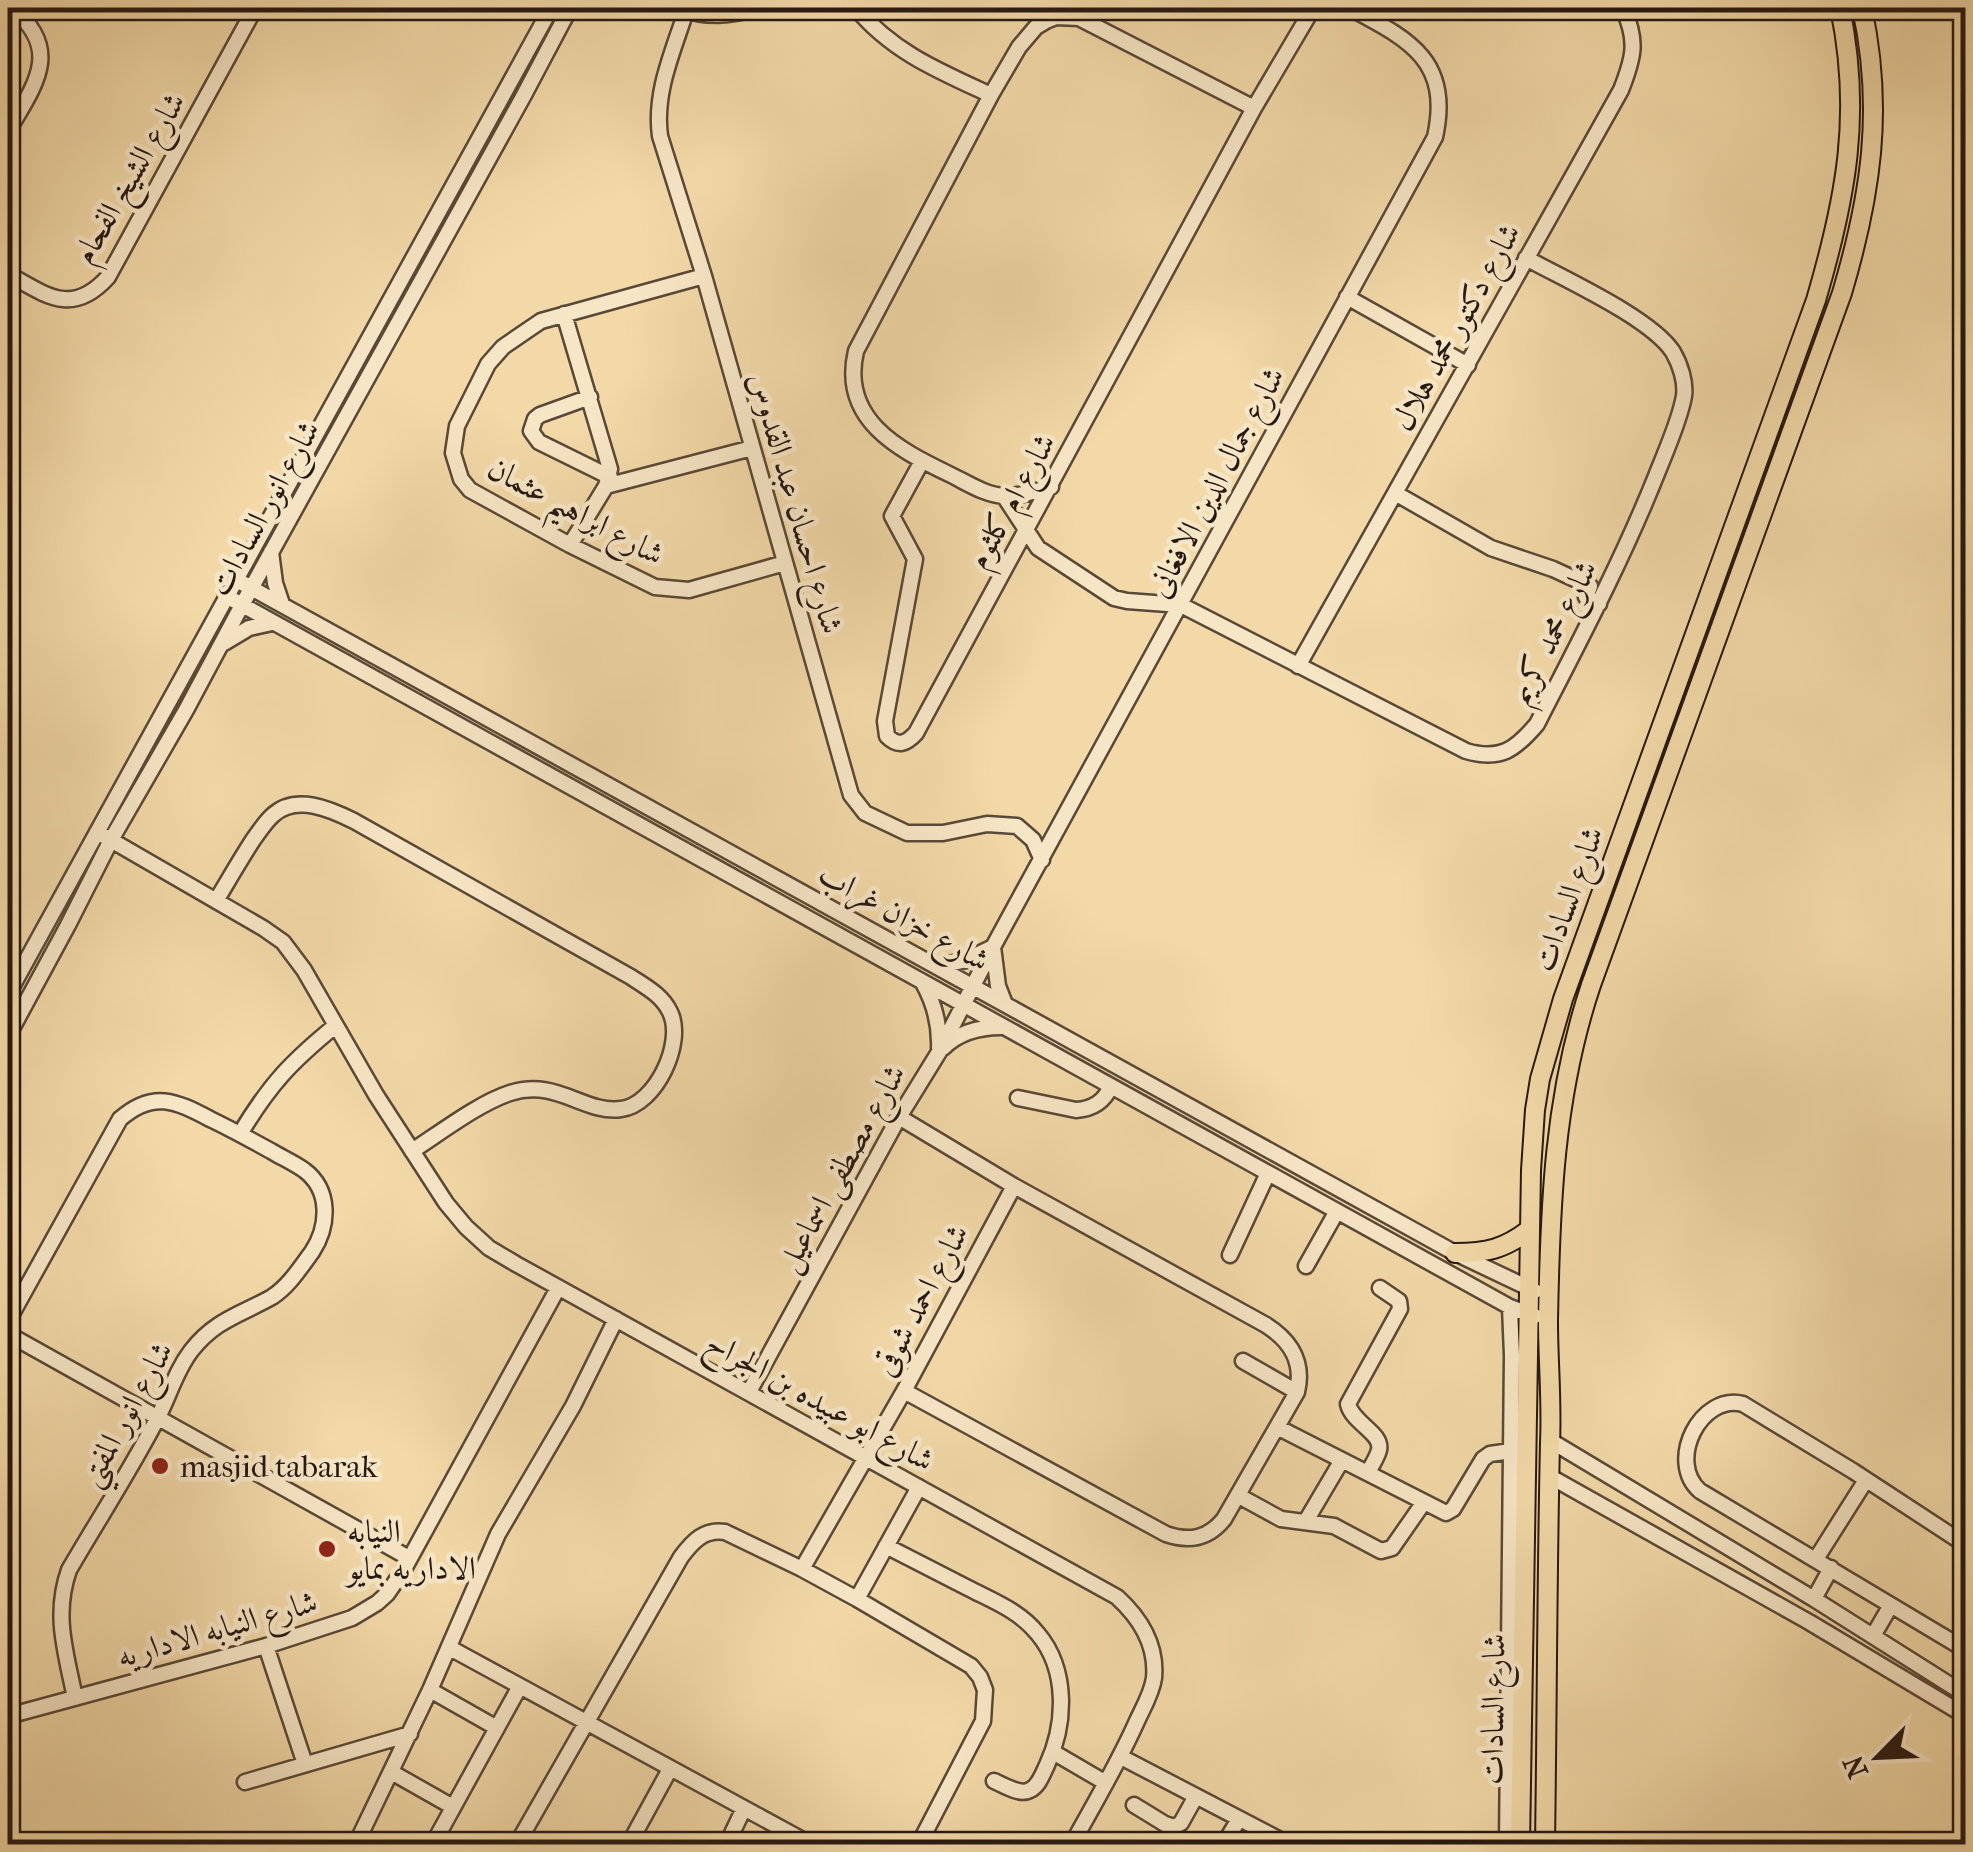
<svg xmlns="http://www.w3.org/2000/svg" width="1973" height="1852" viewBox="0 0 1973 1852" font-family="'IM FELL French Canon',Amiri,serif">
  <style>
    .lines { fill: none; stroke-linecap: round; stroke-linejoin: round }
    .minor-casing { stroke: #594837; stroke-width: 19 }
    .major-casing { stroke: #261811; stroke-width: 22 }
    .minor { stroke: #f7e6c6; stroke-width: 14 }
    .major { stroke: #f3d9a8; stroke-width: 18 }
    .poi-dot { fill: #8f2418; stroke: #f7e6c6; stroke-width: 4 }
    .labels { text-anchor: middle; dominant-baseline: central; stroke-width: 9; stroke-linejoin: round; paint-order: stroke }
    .street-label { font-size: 32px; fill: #261811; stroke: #f7e6c6 }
    .poi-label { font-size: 32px; fill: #261811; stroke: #f7e6c6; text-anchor: start }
  </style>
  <rect width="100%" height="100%" fill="#f3d9a8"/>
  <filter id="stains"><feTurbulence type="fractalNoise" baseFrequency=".002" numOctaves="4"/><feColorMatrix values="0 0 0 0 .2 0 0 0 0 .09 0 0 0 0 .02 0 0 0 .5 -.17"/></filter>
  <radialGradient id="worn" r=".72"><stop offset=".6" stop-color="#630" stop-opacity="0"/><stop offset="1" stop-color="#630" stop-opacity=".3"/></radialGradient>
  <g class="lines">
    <g class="minor-casing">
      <path id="minor" d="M 679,8 C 706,18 731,16 758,8
        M 856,8 C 892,52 941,72 991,95
        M 686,11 C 673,52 654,92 660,136 L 704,276 L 851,795 L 865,813 L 907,833 L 943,833 L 987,824 L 1017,826 L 1033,840 L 1042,860
        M 8,131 C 35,85 63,50 12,8
        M 8,274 C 46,295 72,317 108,277 L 255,8
        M 704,276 L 541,321 L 503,347 L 488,364 L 457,426 L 453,453 L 461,479 L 470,490 L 570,545 L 655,587 L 689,590 L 785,563
        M 1347,297 L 1468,365
        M 564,314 L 610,469 L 606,486 L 570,545
        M 590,397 L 540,415 L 535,419 L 531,431 L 539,442 L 610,477
        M 922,461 L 892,516 L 915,559 L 885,721 L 887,736 C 898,747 906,744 916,733 L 1254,108 L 1313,8
        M 606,486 L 752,448
        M 1051,487 C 1037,491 1021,496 1006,496 C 986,496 966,482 949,474 C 897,449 840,419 856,351 L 991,95 L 1019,47 L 1036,27 L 1046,21 L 1056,17 L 1079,18 L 1254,108
        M 1395,493 L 1491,548 L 1553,569 L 1590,586 L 1586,597 L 1599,604
        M 1004,496 L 1038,548 L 1114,598 L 1127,601 L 1181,605 L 1466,751 C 1500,761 1515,750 1537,724 C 1579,642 1622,561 1656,476 C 1665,453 1680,420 1684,396 C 1686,382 1680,364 1673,352 C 1651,318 1564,279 1526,258
        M 271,552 L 275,583 L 282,604
        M 235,579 L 1455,1253 L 1535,1291
        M 226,596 L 1510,1307 L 1535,1316
        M 224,643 L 249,628 L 272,623
        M 1298,666 L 1621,90 C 1634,57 1638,41 1623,8
        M 97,832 L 263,928 L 283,942 L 304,970 L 376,1095 L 446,1203 L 466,1227 L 489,1248 L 516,1264 L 1117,1597 C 1140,1618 1157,1645 1154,1678 C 1152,1693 1143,1708 1137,1721 C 1118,1764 1094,1804 1072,1844
        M 216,901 C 228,881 240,860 253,840 C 259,832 265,822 273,815 C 296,794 330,809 354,821 L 631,977 C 646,987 662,995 670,1012 C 685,1042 656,1105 621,1109 C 584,1114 557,1078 510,1093 C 479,1103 440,1133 412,1151
        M 937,967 L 966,960 L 993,947 L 998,986 L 1005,1004
        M 923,983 C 934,1003 940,1025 939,1048
        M 8,994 L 551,8
        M 8,1036 L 68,925 L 111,840 L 186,710 L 242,605 L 524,95 L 570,8
        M 943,1048 C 959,1032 979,1027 1001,1027
        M 1018,1098 L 1076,1110 C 1093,1109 1104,1102 1111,1086
        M 899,1117 L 1014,1186 L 1266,1325 C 1291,1341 1304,1362 1297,1392 L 1224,1519 C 1208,1539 1189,1542 1166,1534 L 904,1391
        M 240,1134 C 270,1084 291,1062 335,1026
        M 1230,1255 L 1268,1173
        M 1306,1266 L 1337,1211
        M 8,1321 L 120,1119 C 153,1090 176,1101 210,1119 C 231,1129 251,1140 271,1151 C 281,1157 294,1163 304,1170 C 331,1190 329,1226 312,1252 C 300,1268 289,1286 272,1297 C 240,1315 215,1320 191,1351 C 175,1372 169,1397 157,1419 C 130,1471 98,1520 69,1570 C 53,1615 66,1653 75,1698
        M 8,1334 L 409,1558
        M 1243,1361 L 1297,1392
        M 749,1392 L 899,1117 L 939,1052 L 993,947 L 1435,137 C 1452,60 1408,39 1350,8
        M 1277,1427 L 1446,1513 L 1453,1509 L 1483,1459 L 1490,1454 L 1511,1451
        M 1551,1441 L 1814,1599 L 1966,1695
        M 1368,1473 C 1371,1466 1377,1458 1379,1450 C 1383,1433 1352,1423 1348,1404 L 1400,1309 L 1399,1301 L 1380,1288
        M 1549,1476 L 1809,1622 L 1966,1716
        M 1239,1496 L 1281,1519 L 1334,1526 L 1381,1551 L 1392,1548 L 1424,1502
        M 1306,1521 L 1342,1460
        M 1966,1545 L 1853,1471 L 1743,1404 C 1701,1393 1666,1461 1700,1491 L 1966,1650
        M 886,1546 C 913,1560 941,1574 968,1588 C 993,1601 1020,1611 1038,1634 C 1068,1670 1066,1724 1047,1765 C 1043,1773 1039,1786 1030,1790 C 1020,1796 1004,1785 994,1781
        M 1816,1559 L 1866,1480
        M 802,1569 L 904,1391 L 1014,1186
        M 857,1599 L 919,1487
        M 1814,1599 L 1831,1568
        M 1873,1636 L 1891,1605
        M 266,1646 L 305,1764
        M 450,1648 L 810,1844
        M 430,1690 L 497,1728
        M 8,1716 L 266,1646 L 352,1618 L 377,1603 L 387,1594 L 403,1571 L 558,1288
        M 1053,1752 L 1106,1783
        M 1121,1757 L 1288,1844
        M 393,1773 L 453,1807
        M 245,1782 L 410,1734
        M 1134,1805 L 1165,1824 L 1174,1827 L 1181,1823 L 1196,1796
        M 356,1844 L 430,1690 L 498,1534 L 573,1406 L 616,1319
        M 433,1844 L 520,1686
        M 517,1844 L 681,1557 C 693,1541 704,1529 725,1532 L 802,1569 L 857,1599 L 971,1666 L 980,1677 L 985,1690 L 983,1721 L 919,1844
        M 629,1844 L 670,1769
        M 727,1844 L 744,1808
        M 1224,1844 L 1239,1819
        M 1507,1844 L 1512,1355 L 1510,1307"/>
    </g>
    <g class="major-casing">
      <path id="major" d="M 1455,1253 C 1487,1253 1504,1249 1529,1230
        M 1520,1844 L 1531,1170 L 1535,1110 L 1540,1079 L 1563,999 L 1816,300 C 1846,198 1862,114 1840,8
        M 1545,1844 C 1547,1711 1547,1577 1550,1443 C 1552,1402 1548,1362 1548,1321 C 1550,1206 1554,1095 1591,985 L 1842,293 C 1871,195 1884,109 1862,8"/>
    </g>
    <use href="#minor" class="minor"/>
    <use href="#major" class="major"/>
  </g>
  <g class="poi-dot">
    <circle cx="160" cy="1466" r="10"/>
    <circle cx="327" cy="1549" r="10"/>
  </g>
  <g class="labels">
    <g class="street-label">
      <text transform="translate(129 178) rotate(-60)">شارع الشيخ الفحام</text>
      <text transform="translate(1456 327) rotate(-61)">شارع دكتور محمد هلال</text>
      <text transform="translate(1216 482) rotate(-62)">شارع جمال الدين الافغانى</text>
      <text transform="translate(1011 501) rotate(-61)">شارع ام كلثوم</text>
      <text transform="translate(796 503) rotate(74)">شارع احسان عبد القدوس</text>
      <text transform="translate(264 508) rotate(-61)">شارع انور السادات</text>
      <text transform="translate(576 511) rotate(28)">شارع ابراهيم عثمان</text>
      <text transform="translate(1553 632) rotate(-63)">شارع محمد كريم</text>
      <text transform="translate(1568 899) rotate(-70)">شارع السادات</text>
      <text transform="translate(904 917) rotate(29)">شارع خزان غراب</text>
      <text transform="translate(841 1168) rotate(-61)">شارع مصطفى اسماعيل</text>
      <text transform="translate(921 1300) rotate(-62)">شارع احمد شوقى</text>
      <text transform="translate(820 1401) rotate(29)">شارع ابو عبيده بن الجراح</text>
      <text transform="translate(126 1414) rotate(-61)">شارع انور المفتي</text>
      <text transform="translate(217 1629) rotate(-16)">شارع النيابه الاداريه</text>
      <text transform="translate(1493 1709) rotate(-89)">شارع السادات</text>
    </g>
    <g class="poi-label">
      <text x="180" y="1466">masjid tabarak</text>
      <text x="347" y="1531">النيابه<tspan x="347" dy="37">الاداريه بمايو</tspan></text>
    </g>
  </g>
  <rect width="1973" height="1852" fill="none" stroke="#f3d9a8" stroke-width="40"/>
  <rect x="10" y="10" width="1953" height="1832" fill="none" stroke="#261811" stroke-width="5"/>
  <rect x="20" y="20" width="1933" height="1812" fill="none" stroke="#261811" stroke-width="2.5"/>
  <g transform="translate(1878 1757) rotate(246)" stroke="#f7e6c6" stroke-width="8" paint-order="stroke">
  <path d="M0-8L18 38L0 25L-18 38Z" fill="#261811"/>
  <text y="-15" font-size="28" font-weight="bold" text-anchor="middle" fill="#261811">N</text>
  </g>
  <rect width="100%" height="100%" filter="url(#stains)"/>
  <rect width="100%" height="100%" fill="url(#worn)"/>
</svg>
